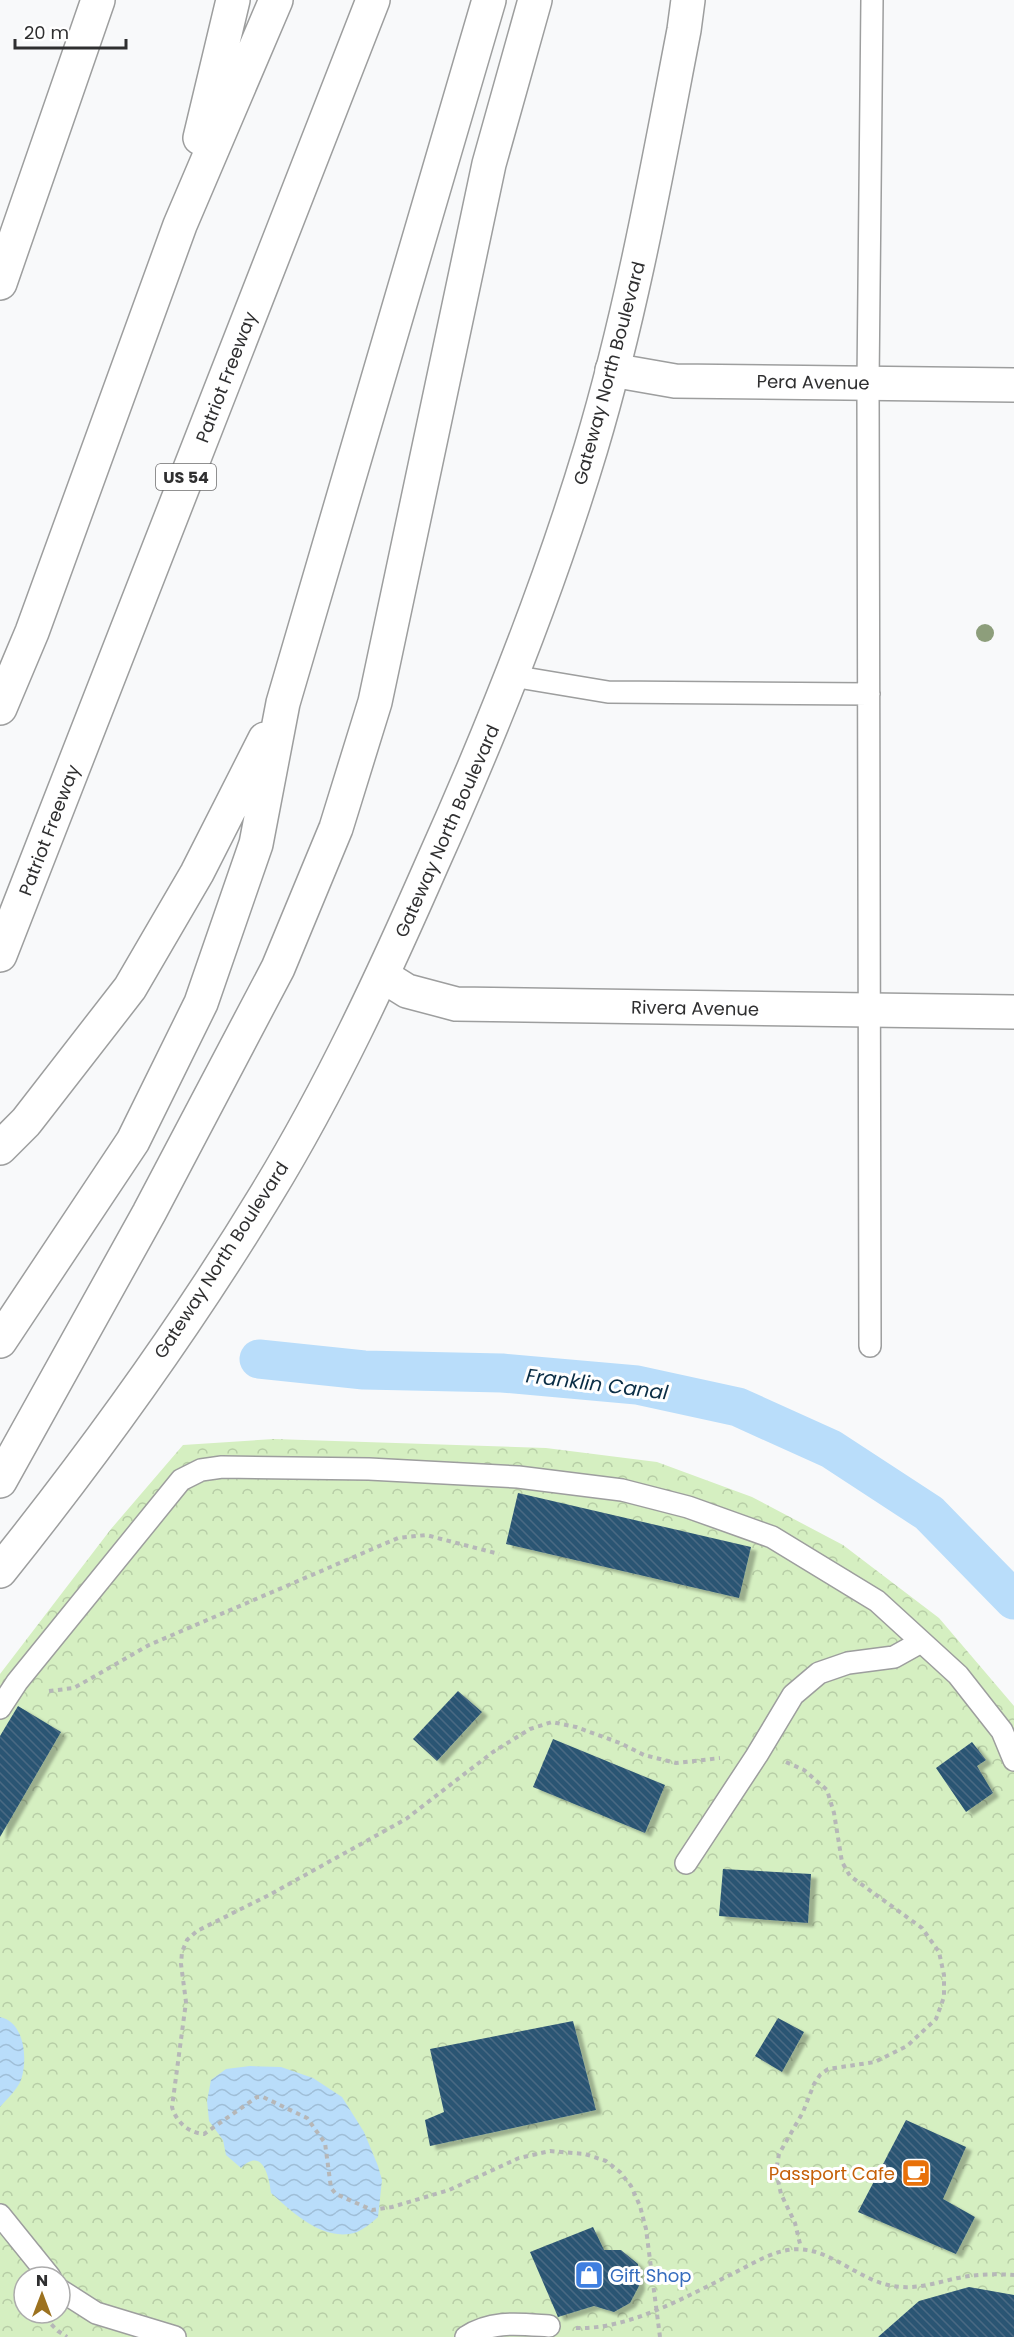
<svg xmlns="http://www.w3.org/2000/svg" width="1014" height="2337" viewBox="0 0 1014 2337" font-family="Poppins,sans-serif">
  <style>
    .forest { fill: url(#forest-crowns); fill-rule: evenodd }
    .water { fill: url(#water-waves) }
    .lines { fill: none; stroke-linecap: round; stroke-linejoin: round }
    .canal { stroke: #b9ddfa; stroke-width: 39 }
    .building { fill: url(#building-back-hatch); filter: url(#shadow) }
    .lane-casing { stroke: #9d9e9e; stroke-width: 24 }
    .street-casing { stroke: #9d9e9e; stroke-width: 36 }
    .secondary-casing { stroke: #9d9e9e; stroke-width: 36 }
    .highway-casing { stroke: #9d9e9e; stroke-width: 36 }
    .path { stroke: #b6b7b8; stroke-width: 4; stroke-dasharray: 4.5 4.5; stroke-linecap: butt }
    .lane { stroke: #fff; stroke-width: 21 }
    .street { stroke: #fff; stroke-width: 33 }
    .secondary { stroke: #fff; stroke-width: 33 }
    .highway { stroke: #fff; stroke-width: 33 }
    .tree { fill: #8d9e7b }
    .labels { text-anchor: middle; dominant-baseline: central; stroke-width: 6; stroke-linejoin: round; paint-order: stroke }
    .shield { fill: #fff; stroke: #6d6d6e; stroke-width: 1.5 }
    .shield-label { font-size: 16px; font-weight: bold; fill: #2f2f30 }
    .street-label { font-size: 18px; fill: #2f2f30; stroke: #fff }
    .food-label { font-size: 18px; fill: #c56008; stroke: #fff; text-anchor: end }
    .shop-label { font-size: 18px; fill: #366cbe; stroke: #fff; text-anchor: start }
    .water-label { font-size: 20px; font-style: italic; fill: #0b2e46; stroke: #fff }
  </style>
  <defs>
    <pattern id="forest-crowns" width="20" height="18" patternUnits="userSpaceOnUse" patternTransform="scale(1.5)"><rect width="20" height="18" fill="#d5efc1"/><path d="M2 6a3 3 0 1 1 6 0M12 15a3 3 0 1 1 6 0" fill="none" stroke="#b7cda6"/></pattern>
    <pattern id="water-waves" width="16" height="10" patternUnits="userSpaceOnUse" patternTransform="scale(1.5)"><rect width="16" height="10" fill="#b9ddfa"/><path d="M0 5q4-4 8 0t8 0" fill="none" stroke="#9fbed7"/></pattern>
    <pattern id="building-back-hatch" width="6" height="6" patternUnits="userSpaceOnUse" patternTransform="scale(1.5)"><rect width="6" height="6" fill="#2c5473"/><path d="M-1 5l2 2M0 0l6 6M5-1l2 2" fill="none" stroke="#4a6a83"/></pattern>
    <filter id="shadow"><feDropShadow dx="6" dy="4" stdDeviation="1.5" flood-color="#0004"/></filter>
  </defs>
  <rect width="100%" height="100%" fill="#f8f9fa"/>
  <path class="forest" d="M 274,1439 L 546,1448 L 657,1462 L 752,1497 L 843,1545 L 939,1618 L 1014,1706 L 1014,2337 L 0,2337 L 0,1674 L 111,1529 L 183,1445 ZM 24,2277 L 60,2277 L 60,2313 L 24,2313 Z"/>
  <path class="water" d="M 0,2017 C 25,2022 28,2060 21,2080 C 17,2090 7,2099 0,2107 Z
    M 250,2066 L 281,2067 L 313,2078 L 342,2097 L 364,2132 L 378,2166 L 382,2180 L 378,2217 C 370,2224 360,2233 349,2234 C 319,2238 291,2211 271,2193 C 269,2175 262,2147 241,2168 L 226,2155 L 223,2140 L 209,2121 L 207,2101 L 211,2080 L 226,2069 Z"/>
  <g class="lines">
    <path class="canal" d="M 259,1359 L 364,1370 L 502,1373 L 637,1385 L 738,1407 L 831,1449 L 929,1513 L 1014,1600"/>
  </g>
  <path class="building" d="M 518,1493 L 751,1547 L 739,1598 L 506,1544 Z
    M 458,1691 L 482,1712 L 437,1761 L 413,1739 Z
    M 18,1706 L 61,1732 L 0,1837 L 0,1736 Z
    M 553,1739 L 665,1785 L 645,1833 L 533,1787 Z
    M 972,1742 L 986,1760 L 977,1766 L 993,1793 L 966,1812 L 936,1768 Z
    M 723,1869 L 811,1874 L 808,1923 L 719,1916 Z
    M 778,2018 L 804,2032 L 782,2072 L 755,2056 Z
    M 573,2021 L 596,2110 L 430,2146 L 425,2120 L 444,2112 L 430,2049 Z
    M 906,2120 L 966,2147 L 943,2199 L 975,2217 L 956,2254 L 858,2212 Z
    M 593,2227 L 604,2250 L 621,2250 L 638,2264 L 639,2286 L 630,2303 L 614,2312 L 594,2306 L 558,2317 L 530,2252 Z
    M 969,2287 L 1014,2295 L 1014,2337 L 878,2337 L 919,2301 Z"/>
  <g class="lines">
    <g class="lane-casing">
      <path id="lane" d="M 512,676 L 608,692 L 869,694
        M 870,1346 L 868,383 L 872,0
        M 0,1708 L 17,1682 L 181,1480 L 201,1470 L 222,1467 L 369,1469 L 518,1477 L 622,1490 L 688,1507 L 772,1537 L 877,1601 L 958,1675 L 1002,1731 L 1014,1760
        M 686,1863 L 757,1755 L 793,1695 L 819,1673 L 848,1663 L 894,1657 L 921,1642
        M 0,2215 L 50,2277
        M 60,2290 L 96,2313 L 175,2337
        M 466,2337 C 492,2320 519,2324 549,2326"/>
    </g>
    <g class="street-casing">
      <path id="street" d="M 612,370 L 675,381 L 1014,385
        M 383,976 L 407,991 L 456,1004 L 1014,1012"/>
    </g>
    <g class="secondary-casing">
      <path id="secondary" d="M 0,1571 C 96,1451 187,1325 267,1193 C 331,1088 383,976 432,864 C 493,728 548,591 591,448 C 632,311 657,170 684,30 L 688,0"/>
    </g>
    <g class="highway-casing">
      <path id="highway" d="M 200,138 L 233,0
        M 0,283 L 98,0
        M 0,708 L 32,632 L 180,225 L 276,0
        M 0,955 L 373,0
        M 0,1148 L 26,1122 L 130,988 L 197,873 L 265,739
        M 0,1341 L 133,1141 L 201,1003 L 256,844 L 283,703 L 489,0
        M 0,1481 L 149,1213 L 278,968 L 336,828 L 375,702 L 489,164 L 535,0"/>
    </g>
    <path class="path" d="M 49,1691 L 74,1688 L 149,1645 L 398,1538 L 426,1535 L 499,1554
      M 786,1762 L 804,1770 L 827,1790 L 834,1813 L 842,1862 L 850,1876 L 922,1928 L 939,1952 L 944,1975 L 944,1997 L 936,2019 L 907,2046 L 875,2062 L 828,2069 L 820,2075 L 814,2084 L 803,2112 L 779,2154 L 776,2171 L 781,2194 L 795,2223 L 801,2248
      M 45,2318 L 58,2331 L 67,2337
      M 576,2328 C 629,2330 687,2296 734,2273 C 750,2265 766,2255 783,2251 C 823,2241 851,2276 888,2285 C 917,2292 941,2280 969,2276 C 983,2274 1000,2274 1014,2275
      M 660,2337 L 646,2229 L 640,2206 L 631,2186 L 620,2172 L 606,2161 L 585,2154 L 550,2151 L 519,2158 L 449,2190 L 392,2207 L 372,2210 L 336,2194 L 331,2188 L 325,2143 L 307,2118 L 263,2097 L 257,2097 L 204,2134 C 189,2133 176,2122 172,2107 L 186,2002 L 181,1964 L 182,1952 L 187,1940 L 197,1931 L 271,1894 L 406,1819 L 493,1752 L 530,1729 L 552,1722 L 576,1727 L 620,1743 L 644,1755 L 676,1763 L 720,1758"/>
    <use href="#lane" class="lane"/>
    <use href="#street" class="street"/>
    <use href="#secondary" class="secondary"/>
    <use href="#highway" class="highway"/>
  </g>
  <circle class="tree" cx="985" cy="633" r="9"/>
  <defs>
    <g id="cafe-square" transform="scale(1.5)"><rect x="-9" y="-9" width="18" height="18" rx="4" fill="#e8710a" stroke="#fff"/><path d="M-5.5-4.5H6V0H3Q3 3.5 0 3.5H-2.5Q-5.5 3.5-5.5 0ZM3-3.2v2h1.7v-2ZM-6 4.5H4V6H-6Z" fill="#fff"/></g>
    <g id="shop-square" transform="scale(1.5)"><rect x="-9" y="-9" width="18" height="18" rx="4" fill="#3f7fe0" stroke="#fff"/><path d="M-5-2.5h2.3a2.7 3.5 0 0 1 5.4 0H5L5.5 6h-11ZM-1.5-2.5h3a1.5 2.3 0 0 0-3 0Z" fill="#fff"/></g>
  </defs>
  <g fill-rule="evenodd">
    <use href="#cafe-square" x="916" y="2173"/>
    <use href="#shop-square" x="589" y="2275"/>
  </g>
  <g class="labels">
    <rect class="shield" x="156" y="464" width="60" height="26" rx="4.5"/>
    <g class="shield-label">
      <text x="186" y="477">US 54</text>
    </g>
    <g class="street-label">
      <text transform="translate(609 373) rotate(-75)">Gateway North Boulevard</text>
      <text transform="translate(226 377) rotate(-69)">Patriot Freeway</text>
      <text transform="translate(813 382) rotate(1)">Pera Avenue</text>
      <text transform="translate(49 830) rotate(-69)">Patriot Freeway</text>
      <text transform="translate(447 831) rotate(-66)">Gateway North Boulevard</text>
      <text transform="translate(695 1008) rotate(1)">Rivera Avenue</text>
      <text transform="translate(221 1260) rotate(-57)">Gateway North Boulevard</text>
    </g>
    <g class="food-label">
      <text x="895" y="2173">Passport Cafe</text>
    </g>
    <g class="shop-label">
      <text x="610" y="2275">Gift Shop</text>
    </g>
    <g class="water-label">
      <text transform="translate(597 1384) rotate(7)">Franklin Canal</text>
    </g>
  </g>
  <g transform="translate(42 2295)"><circle r="28" fill="#ffffff" stroke="#acacac" stroke-width="1.5"/>
  <path d="M0-4.5L10 22L0 15L-10 22Z" fill="#9c7220"/>
  <text y="-9" font-size="16" font-weight="bold" text-anchor="middle" fill="#2f2f30">N</text>
  </g>
  <path d="M15 39v9h111v-9" fill="none" stroke="#2f2f30" stroke-width="3"/>
  <text x="24" y="39" font-size="18" fill="#2f2f30" stroke="#ffffff" stroke-width="4.5" paint-order="stroke">20 m</text>
</svg>
